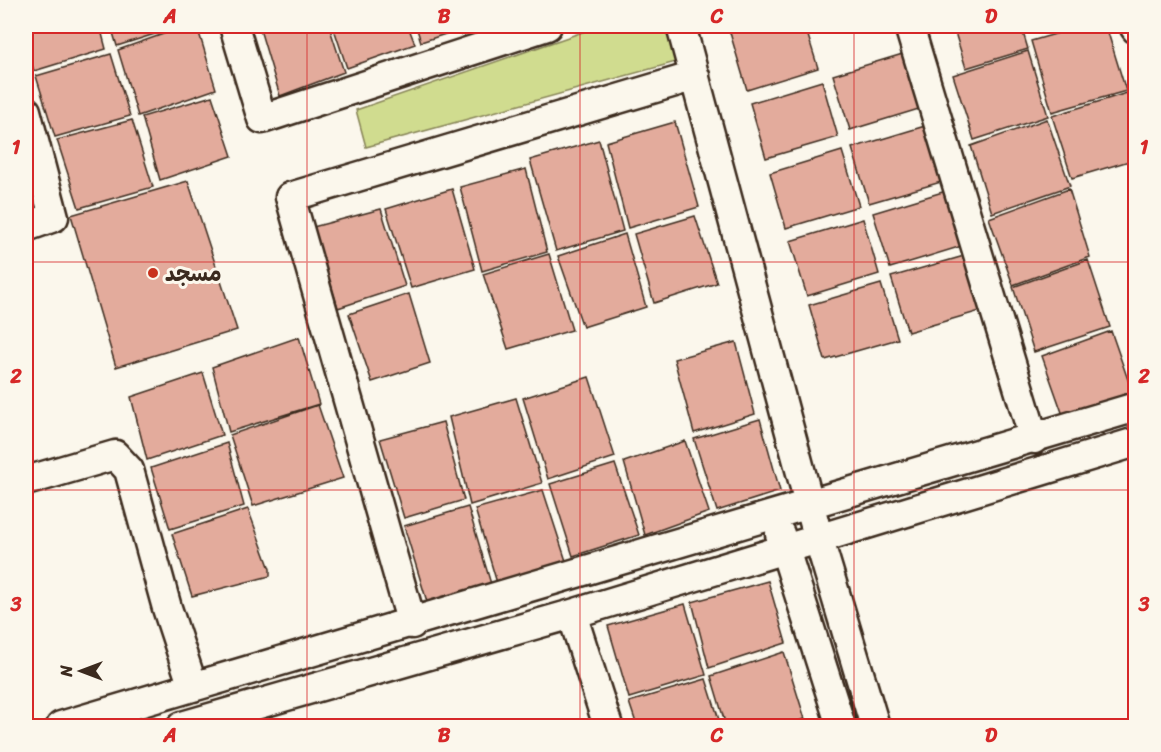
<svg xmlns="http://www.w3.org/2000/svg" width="1161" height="752" viewBox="0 0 1161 752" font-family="Sriracha,'Playpen Sans Arabic',sans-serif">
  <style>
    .green { fill: #d0dc8f; stroke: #868356; stroke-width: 1.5 }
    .building { fill: #e3ab9c; stroke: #3b2a1e; stroke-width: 1.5 }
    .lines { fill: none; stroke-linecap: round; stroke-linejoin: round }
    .minor-casing { stroke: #3b2a1e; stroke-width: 33 }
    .minor { stroke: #fbf7ec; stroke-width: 28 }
    .grid { fill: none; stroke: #d62828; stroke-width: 1.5; stroke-opacity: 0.55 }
    .poi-dot { fill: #c8321e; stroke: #fbf7ec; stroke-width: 2 }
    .labels { text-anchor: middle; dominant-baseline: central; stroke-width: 6; stroke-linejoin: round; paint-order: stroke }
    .poi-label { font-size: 22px; font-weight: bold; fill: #3b2a1e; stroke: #fbf7ec; text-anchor: start }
    .neatline { fill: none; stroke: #d62828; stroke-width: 2 }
    .grid-label { font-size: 20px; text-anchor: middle; font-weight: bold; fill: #d62828 }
  </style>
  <rect width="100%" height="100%" fill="#fbf7ec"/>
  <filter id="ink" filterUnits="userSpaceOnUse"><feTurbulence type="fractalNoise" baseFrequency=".0167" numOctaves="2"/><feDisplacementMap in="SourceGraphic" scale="12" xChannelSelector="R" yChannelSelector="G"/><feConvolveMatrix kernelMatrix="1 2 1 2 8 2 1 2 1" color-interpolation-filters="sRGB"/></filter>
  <g filter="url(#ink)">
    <path class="green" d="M 600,26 L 673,26 L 683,60 L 366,147 L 356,110 Z"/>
    <path class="building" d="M 26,26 L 100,26 L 106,49 L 34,71 L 26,46 Z
      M 111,26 L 180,26 L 117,46 Z
      M 186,26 L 197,26 L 216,89 L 138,116 L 118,50 Z
      M 259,26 L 329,26 L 344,72 L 280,96 Z
      M 333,26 L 408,26 L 415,44 L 347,68 Z
      M 416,26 L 470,26 L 421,42 Z
      M 728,26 L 805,26 L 818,68 L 747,90 Z
      M 953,26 L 1021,26 L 1028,49 L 966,68 Z
      M 1083,26 L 1106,26 L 1126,91 L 1052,112 L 1031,41 Z
      M 1028,51 L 1048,116 L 974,140 L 953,75 Z
      M 906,53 L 922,108 L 850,130 L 833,75 Z
      M 111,54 L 130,116 L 55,137 L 36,76 Z
      M 822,81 L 838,137 L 766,158 L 750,103 Z
      M 1127,93 L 1136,117 L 1136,159 L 1072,178 L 1052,116 Z
      M 212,96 L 232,156 L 160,180 L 142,117 Z
      M 1047,119 L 1070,186 L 992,213 L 971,146 Z
      M 132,120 L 153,187 L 79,208 L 57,140 Z
      M 675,122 L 699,207 L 628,228 L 606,142 Z
      M 925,126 L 941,182 L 869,203 L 852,148 Z
      M 599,140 L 623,231 L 556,251 L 530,160 Z
      M 842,151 L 859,206 L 786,228 L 770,173 Z
      M 526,169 L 547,252 L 482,271 L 460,187 Z
      M 188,181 L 237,330 L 116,367 L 71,215 Z
      M 452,189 L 475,269 L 411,288 L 386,209 Z
      M 1069,189 L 1090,257 L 1013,285 L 989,218 Z
      M 946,191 L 962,246 L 890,268 L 873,213 Z
      M 381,209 L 405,286 L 338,308 L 313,227 Z
      M 695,216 L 717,283 L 654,303 L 634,234 Z
      M 863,219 L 879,274 L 807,296 L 790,241 Z
      M 625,234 L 646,307 L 583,327 L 558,256 Z
      M 549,254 L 572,330 L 508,349 L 483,274 Z
      M 964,256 L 980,311 L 908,332 L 891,277 Z
      M 1088,260 L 1110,327 L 1034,352 L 1013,287 Z
      M 881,284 L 898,339 L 825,360 L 809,305 Z
      M 409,294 L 430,363 L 372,382 L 349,314 Z
      M 1111,331 L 1133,394 L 1064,418 L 1042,356 Z
      M 299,337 L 319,404 L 229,432 L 212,367 Z
      M 736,342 L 755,414 L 694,433 L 674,359 Z
      M 203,373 L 222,435 L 147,460 L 131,397 Z
      M 589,377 L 615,457 L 548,479 L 523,398 Z
      M 516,398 L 542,483 L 470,505 L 449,417 Z
      M 318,405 L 343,478 L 253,506 L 230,435 Z
      M 760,419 L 780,491 L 717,511 L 694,439 Z
      M 443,422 L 464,500 L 404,518 L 380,439 Z
      M 685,441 L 709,512 L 645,535 L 624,462 Z
      M 227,443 L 244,506 L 170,529 L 151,468 Z
      M 615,464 L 639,535 L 573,556 L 550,484 Z
      M 543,490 L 566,561 L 497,583 L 475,509 Z
      M 468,507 L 491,584 L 428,605 L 404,526 Z
      M 248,509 L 270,569 L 270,576 L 192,596 L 172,534 Z
      M 768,581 L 786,643 L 709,668 L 692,602 Z
      M 685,604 L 706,675 L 629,698 L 608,626 Z
      M 784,652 L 805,719 L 781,726 L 726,726 L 711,676 Z
      M 706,679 L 721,726 L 637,726 L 629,702 Z
      M 805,722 L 806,726 L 790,726 Z"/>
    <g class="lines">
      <g class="minor-casing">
        <path id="minor" d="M 234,26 L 262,119 L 547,26
          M 681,26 L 819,540 L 875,726
          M 909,26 L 1034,439
          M 1134,26 L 1136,29
          M 26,111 L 54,217 L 26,227
          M 26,481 L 115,455 L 129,470 L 167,608 L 193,687
          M 780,534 L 841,726
          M 572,614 L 608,726
          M 412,624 L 290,197 L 695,76
          M 61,726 L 1136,407
          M 182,726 L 572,614 L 1136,442"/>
      </g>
      <use href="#minor" class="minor"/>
    </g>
  </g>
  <path class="grid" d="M 307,26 L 307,726M 580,26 L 580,726M 854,26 L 854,726M 26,262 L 1136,262M 26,490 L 1136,490"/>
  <circle class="poi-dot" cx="153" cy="273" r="6"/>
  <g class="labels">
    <g class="poi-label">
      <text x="165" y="273">مسجد</text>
    </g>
  </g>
  <rect width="1161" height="752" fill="none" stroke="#fbf7ec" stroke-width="66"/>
  <g transform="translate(81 671) rotate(270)" stroke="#fbf7ec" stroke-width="4.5" paint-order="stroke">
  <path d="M0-4.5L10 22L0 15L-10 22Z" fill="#3b2a1e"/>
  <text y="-9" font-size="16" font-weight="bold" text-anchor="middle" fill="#3b2a1e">N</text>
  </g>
  <rect x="33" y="33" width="1095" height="686" class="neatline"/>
  <g class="grid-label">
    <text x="170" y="23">A</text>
    <text x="444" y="23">B</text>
    <text x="717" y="23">C</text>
    <text x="991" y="23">D</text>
    <text x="16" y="154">1</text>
    <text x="1144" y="154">1</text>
    <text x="16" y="383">2</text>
    <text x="1144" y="383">2</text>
    <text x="16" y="611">3</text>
    <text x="1144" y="611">3</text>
    <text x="170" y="742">A</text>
    <text x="444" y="742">B</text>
    <text x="717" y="742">C</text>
    <text x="991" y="742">D</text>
  </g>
</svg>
